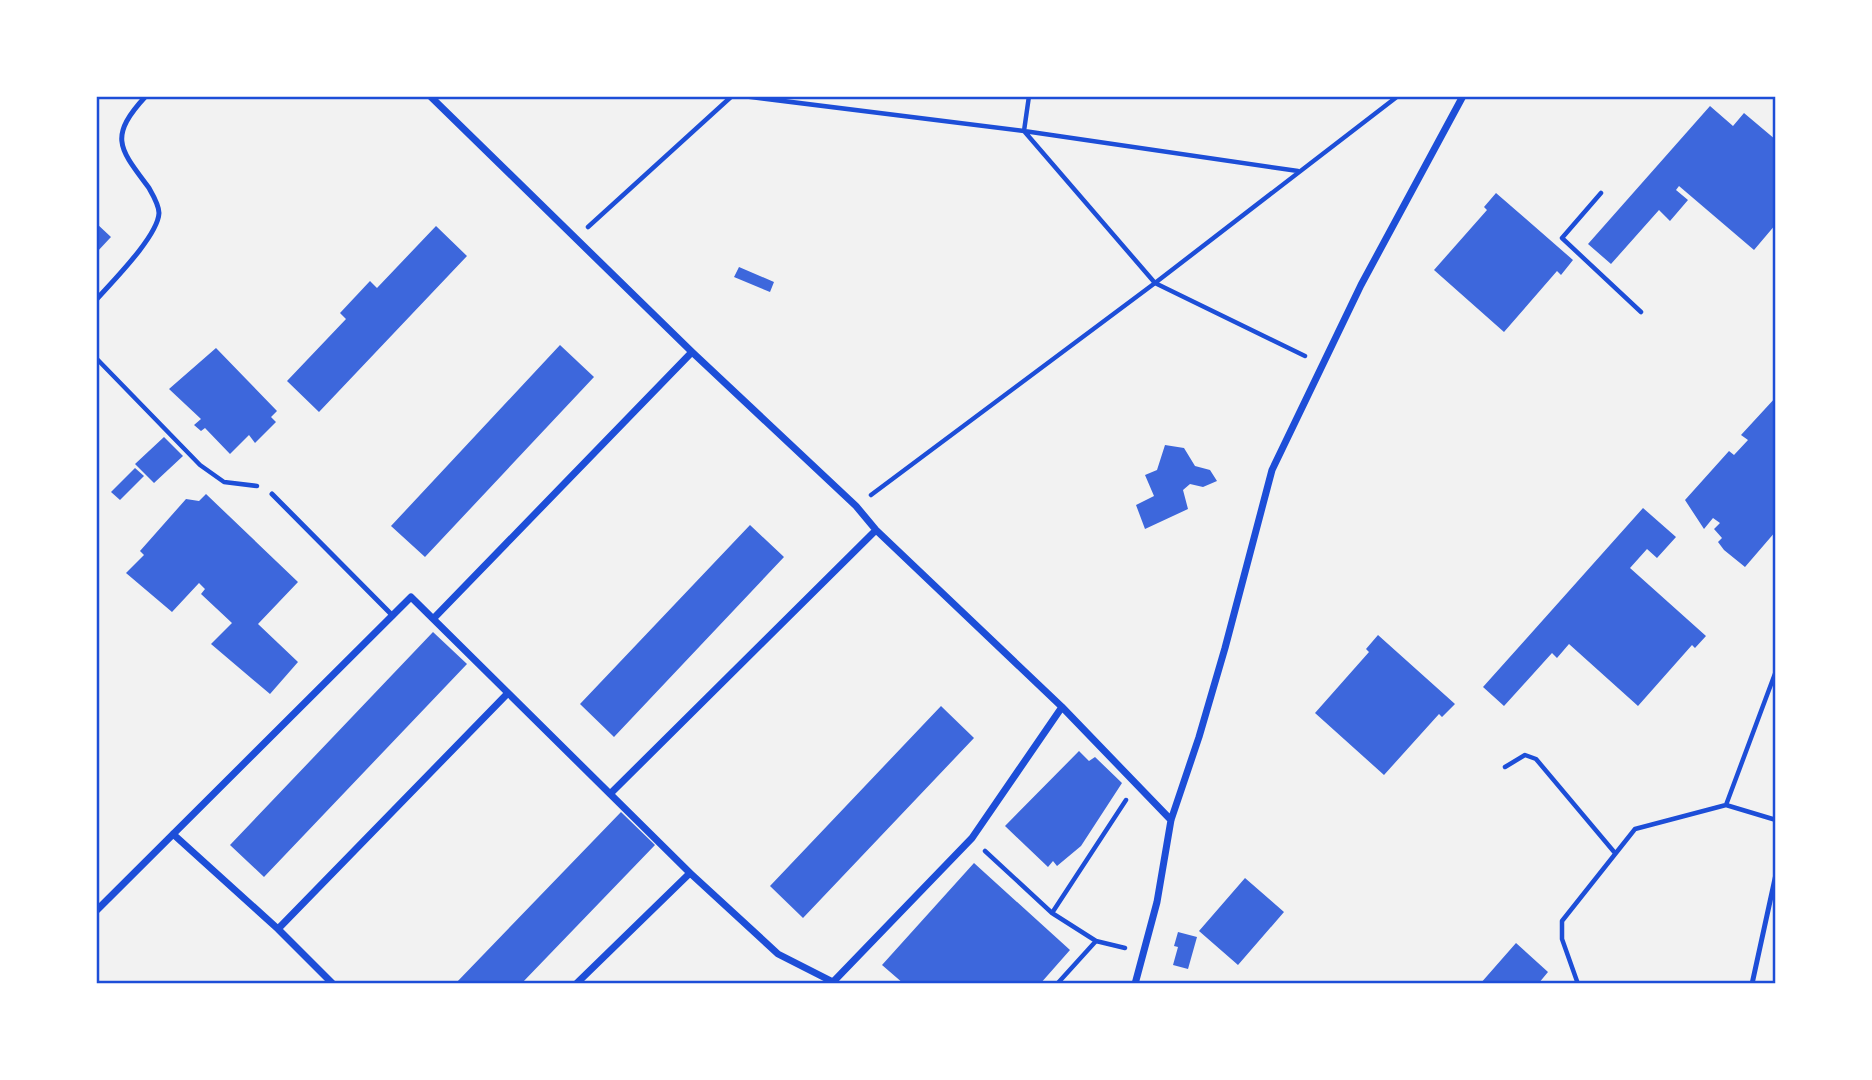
<svg xmlns="http://www.w3.org/2000/svg" width="1872" height="1080" viewBox="0 0 1872 1080" font-family="'Sofia Sans Condensed',sans-serif">
  <style>
    .building { fill: #3d67dc }
    .lines { fill: none; stroke-linecap: round; stroke-linejoin: round }
    .path { stroke: #1d4ed8; stroke-width: 4.5 }
    .service { stroke: #1d4ed8; stroke-width: 5 }
    .minor { stroke: #1d4ed8; stroke-width: 7 }
    .neatline { fill: none; stroke: #1d4ed8; stroke-width: 2.5 }
  </style>
  <rect width="100%" height="100%" fill="#f2f2f2"/>
  <path class="building" d="M 1710,106 L 1733,126 L 1744,113 L 1776,140 L 1776,224 L 1754,250 L 1679,186 L 1676,190 L 1688,200 L 1670,221 L 1659,210 L 1611,264 L 1588,244 Z
    M 1496,193 L 1573,260 L 1561,275 L 1557,271 L 1504,332 L 1434,270 L 1487,210 L 1484,207 Z
    M 96,223 L 111,237 L 96,253 Z
    M 436,226 L 467,256 L 319,412 L 287,381 L 346,319 L 340,313 L 370,281 L 377,288 Z
    M 739,267 L 774,282 L 770,292 L 734,277 Z
    M 560,345 L 594,377 L 425,557 L 391,526 Z
    M 216,348 L 277,411 L 271,417 L 276,422 L 255,443 L 249,435 L 230,454 L 205,428 L 201,431 L 194,425 L 201,419 L 169,389 Z
    M 1776,397 L 1776,531 L 1745,567 L 1724,550 L 1718,542 L 1722,538 L 1714,529 L 1720,523 L 1713,518 L 1704,529 L 1685,500 L 1729,451 L 1734,455 L 1748,440 L 1741,435 Z
    M 164,437 L 183,456 L 154,483 L 135,464 Z
    M 1165,445 L 1184,448 L 1195,466 L 1210,470 L 1217,481 L 1203,487 L 1190,484 L 1183,490 L 1188,509 L 1145,529 L 1136,505 L 1154,496 L 1145,475 L 1157,470 Z
    M 135,468 L 144,476 L 120,500 L 111,492 Z
    M 206,494 L 298,582 L 258,624 L 298,662 L 270,694 L 211,644 L 232,623 L 201,594 L 205,589 L 199,583 L 172,612 L 126,573 L 144,555 L 140,551 L 186,499 L 199,501 Z
    M 1643,508 L 1676,537 L 1657,558 L 1647,549 L 1630,568 L 1706,636 L 1695,648 L 1692,645 L 1638,706 L 1569,644 L 1557,658 L 1552,653 L 1504,706 L 1483,687 Z
    M 750,525 L 784,557 L 614,737 L 580,704 Z
    M 433,632 L 467,664 L 264,877 L 230,845 Z
    M 1378,635 L 1455,704 L 1442,717 L 1439,714 L 1384,775 L 1315,713 L 1369,652 L 1366,649 Z
    M 941,706 L 974,738 L 803,918 L 770,886 Z
    M 1079,751 L 1089,761 L 1095,757 L 1122,783 L 1081,846 L 1057,866 L 1053,861 L 1048,867 L 1005,826 Z
    M 621,812 L 655,845 L 521,984 L 455,984 Z
    M 974,863 L 1070,950 L 1040,984 L 904,984 L 882,965 Z
    M 1245,878 L 1284,912 L 1238,965 L 1199,931 Z
    M 1178,932 L 1197,937 L 1188,969 L 1173,965 L 1178,947 L 1174,946 Z
    M 1516,943 L 1548,972 L 1538,984 L 1480,984 Z"/>
  <g class="lines">
    <path class="path" d="M 743,96 L 1024,131 L 1298,171
      M 1029,96 L 1024,131 L 1155,283 L 1305,356
      M 1601,193 L 1562,238 L 1641,312
      M 588,227 L 732,96
      M 96,358 L 200,465 L 224,482 L 257,486
      M 871,495 L 1155,283 L 1398,96
      M 1505,767 L 1525,755 L 1536,759 L 1615,853
      M 1726,805 L 1776,820
      M 985,851 L 1052,913 L 1096,941 L 1125,948
      M 1052,913 L 1126,800
      M 1057,984 L 1096,941
      M 1578,984 L 1562,939 L 1562,921 L 1635,829 L 1726,805 L 1776,671"/>
    <path class="service" d="M 96,300 C 112,282 158,236 159,213 C 159,205 153,195 149,188 C 119,148 108,137 146,96
      M 272,494 L 393,616
      M 1752,984 L 1776,874"/>
    <path class="minor" d="M 430,96 L 692,352 L 856,506 L 876,530 L 1062,707 L 1171,820
      M 434,618 L 692,352
      M 611,793 L 876,530
      M 173,834 L 278,929 L 333,984
      M 96,911 L 411,597 L 690,873 L 778,954 L 837,984
      M 278,929 L 508,693
      M 834,981 L 972,838 L 1062,707
      M 576,984 L 690,873
      M 1135,984 L 1157,902 L 1171,820 L 1199,737 L 1225,648 L 1272,470 L 1361,285 L 1463,96"/>
  </g>
  <rect width="1872" height="1080" fill="none" stroke="#ffffff" stroke-width="196"/>
  <rect x="98" y="98" width="1676" height="884" class="neatline"/>
</svg>
